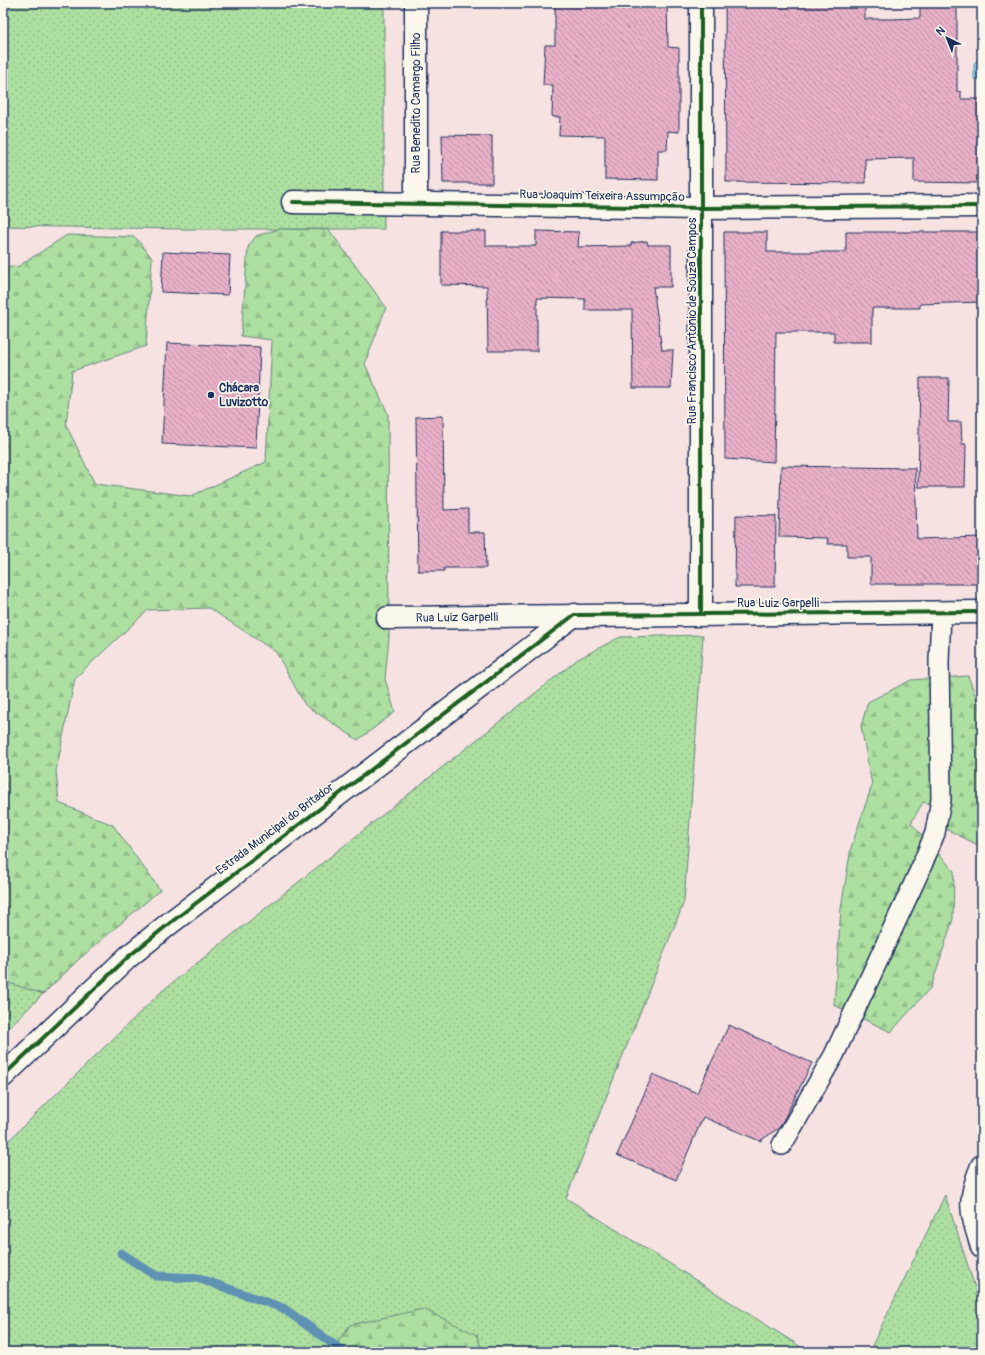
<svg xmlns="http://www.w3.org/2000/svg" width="985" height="1355" viewBox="0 0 985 1355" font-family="Pangolin,sans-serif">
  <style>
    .grass { fill: url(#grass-dots); stroke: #64877f }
    .forest { fill: url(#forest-firs); stroke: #64877f }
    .water { fill: #8ad2eb; stroke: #5e91b3 }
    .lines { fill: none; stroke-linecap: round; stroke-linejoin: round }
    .stream { stroke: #5e91b3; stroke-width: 9 }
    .building { fill: url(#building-back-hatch); stroke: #1b2f5e }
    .lane-casing { stroke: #1b2f5e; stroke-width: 22 }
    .street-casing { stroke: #1b2f5e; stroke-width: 25 }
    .lane { stroke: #fbf7ec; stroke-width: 19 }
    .street { stroke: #fbf7ec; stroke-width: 22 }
    .cycleway-casing { stroke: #fbf7ec; stroke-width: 6 }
    .cycleway { stroke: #1b5e20; stroke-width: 4 }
    .poi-dot { fill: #1b2f5e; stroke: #fbf7ec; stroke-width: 1.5 }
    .labels { text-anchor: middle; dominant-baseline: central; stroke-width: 3.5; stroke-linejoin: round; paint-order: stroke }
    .street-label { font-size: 12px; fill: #1b2f5e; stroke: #fbf7ec }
    .poi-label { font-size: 12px; font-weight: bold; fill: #1b2f5e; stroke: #fbf7ec; text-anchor: start }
  </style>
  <defs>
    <pattern id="grass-dots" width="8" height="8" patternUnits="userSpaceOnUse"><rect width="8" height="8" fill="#addfa0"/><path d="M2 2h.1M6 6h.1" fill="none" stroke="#94c08c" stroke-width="1.8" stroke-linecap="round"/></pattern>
    <pattern id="forest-firs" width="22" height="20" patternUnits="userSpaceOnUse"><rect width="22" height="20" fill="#addfa0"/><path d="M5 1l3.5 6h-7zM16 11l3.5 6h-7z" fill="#94c08c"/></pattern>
    <pattern id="building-back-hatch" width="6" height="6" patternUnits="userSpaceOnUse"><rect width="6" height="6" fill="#e9b1c7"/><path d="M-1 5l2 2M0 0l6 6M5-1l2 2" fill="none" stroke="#bc90a5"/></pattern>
  </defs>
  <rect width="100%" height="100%" fill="#f6e2e1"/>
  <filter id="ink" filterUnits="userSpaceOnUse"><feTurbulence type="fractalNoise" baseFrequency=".025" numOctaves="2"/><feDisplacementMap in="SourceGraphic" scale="8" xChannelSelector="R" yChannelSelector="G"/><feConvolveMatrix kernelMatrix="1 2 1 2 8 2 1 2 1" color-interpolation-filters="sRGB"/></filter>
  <g filter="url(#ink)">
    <path class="grass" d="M 3,3 L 384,3 L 384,229 L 181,229 L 3,226 Z
      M 703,635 L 684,902 L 566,1198 L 809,1352 L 482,1352 L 477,1335 L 350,1325 L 331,1352 L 10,1352 L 3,1344 L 3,1146 L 162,991 L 578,659 L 620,637 Z
      M 3,884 L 78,960 L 3,1033 Z
      M 945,1195 L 982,1309 L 982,1352 L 869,1352 Z"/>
    <path class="forest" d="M 279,229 L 329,230 L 386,307 L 365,364 L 388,414 L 389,637 L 385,679 L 395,712 L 358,740 L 305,705 L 276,652 L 209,608 L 148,610 L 75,678 L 56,771 L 59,803 L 113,825 L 160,890 L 78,960 L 43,994 L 3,981 L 3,268 L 19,266 L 67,235 L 135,237 L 152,258 L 146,346 L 72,371 L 66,425 L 95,484 L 191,496 L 266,462 L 272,340 L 241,336 L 248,247 L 256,236 Z
      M 968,676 L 982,713 L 982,847 L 944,828 L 939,808 L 923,802 L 911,823 L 954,871 L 953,919 L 931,987 L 891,1032 L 834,1005 L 841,908 L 851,848 L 872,785 L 861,726 L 868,702 L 911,680 Z
      M 423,1309 L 477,1335 L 482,1352 L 331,1352 L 350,1325 Z"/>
    <path class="water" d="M 976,61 L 982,61 L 982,80 L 974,79 L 974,64 Z"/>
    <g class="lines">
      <path class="stream" d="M 121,1253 L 156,1276 L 198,1278 L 283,1308 L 344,1352"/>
    </g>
    <path class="building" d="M 555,3 L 667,3 L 668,47 L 679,48 L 679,132 L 668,131 L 667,150 L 658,150 L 658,180 L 605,179 L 605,136 L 559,135 L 560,117 L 552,117 L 553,85 L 543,85 L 545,45 L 555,45 Z
      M 725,3 L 865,3 L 865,19 L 890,19 L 920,18 L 920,3 L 957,3 L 957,91 L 961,92 L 961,99 L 982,99 L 982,183 L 914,182 L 914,158 L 865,159 L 866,183 L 726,182 Z
      M 442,135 L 492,136 L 492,183 L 443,183 Z
      M 441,231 L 486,231 L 486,246 L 536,246 L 536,231 L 579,232 L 578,247 L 631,246 L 631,243 L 647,241 L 648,245 L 671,245 L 671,287 L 653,287 L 662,350 L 673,350 L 671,388 L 633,388 L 632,310 L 585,310 L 585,299 L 537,298 L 537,351 L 488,351 L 487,286 L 441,285 Z
      M 724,232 L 767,232 L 767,252 L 846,252 L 846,232 L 982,232 L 982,302 L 920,304 L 920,308 L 872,308 L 872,342 L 834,342 L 834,332 L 776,332 L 774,462 L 725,459 Z
      M 163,252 L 230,255 L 228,295 L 161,292 Z
      M 167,343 L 260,347 L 256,448 L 162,444 Z
      M 920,378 L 949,378 L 948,422 L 961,422 L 962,444 L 966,444 L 965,487 L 918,487 Z
      M 443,416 L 444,510 L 468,509 L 468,532 L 485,532 L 486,568 L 444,568 L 444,571 L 418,571 L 416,417 Z
      M 781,466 L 915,468 L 917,539 L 982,537 L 982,584 L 871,584 L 871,557 L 847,557 L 847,544 L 827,544 L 828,538 L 779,537 Z
      M 736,515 L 776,516 L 775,587 L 735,587 Z
      M 729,1025 L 812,1063 L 780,1127 L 760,1141 L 703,1117 L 676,1180 L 617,1155 L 653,1074 L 697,1093 Z"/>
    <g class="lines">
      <g class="lane-casing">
        <path id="lane" d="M 782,1145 L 834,1055 L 920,870 L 935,833 L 941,800 L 939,661 L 941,612"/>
      </g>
      <g class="street-casing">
        <g id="street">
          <path d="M 701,3 L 701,614"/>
          <path d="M 293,202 L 702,208 L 982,206"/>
          <path d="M 416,202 L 416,3"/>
          <path id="s1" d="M 388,618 L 982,612"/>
          <path d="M 3,1076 L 128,957 L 170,923 L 574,615"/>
          <path d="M 982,1166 C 967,1202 971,1211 982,1247"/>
        </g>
      </g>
      <use href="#lane" class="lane"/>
      <use href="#street" class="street"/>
      <g class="cycleway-casing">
        <path id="cycleway" d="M 701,3 L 701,614
          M 293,202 L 702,208 L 982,206
          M 3,1076 L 128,957 L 170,923 L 574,615 L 982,612"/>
      </g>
      <use href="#cycleway" class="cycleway"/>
    </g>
  </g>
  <circle class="poi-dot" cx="211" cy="395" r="4"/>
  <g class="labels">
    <g class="street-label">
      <text transform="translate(416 103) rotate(-90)">Rua Benedito Camargo Filho</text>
      <text transform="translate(602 196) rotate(1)">Rua Joaquim Teixeira Assumpção</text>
      <text transform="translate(692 321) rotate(-90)">Rua Francisco Antonio de Souza Campos</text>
      <text x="778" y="603">Rua Luiz Garpelli</text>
      <text stroke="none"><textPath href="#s1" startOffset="69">Rua Luiz Garpelli</textPath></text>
      <text transform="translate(275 829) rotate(-37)">Estrada Municipal do Britador</text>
    </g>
    <g class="poi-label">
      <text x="219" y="388">Chácara<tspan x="219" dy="14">Luvizotto</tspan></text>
    </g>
  </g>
  <rect width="985" height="1355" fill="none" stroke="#fbf7ec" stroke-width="16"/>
  <rect x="8" y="8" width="969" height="1339" fill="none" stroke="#1b2f5e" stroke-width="1.5" filter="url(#ink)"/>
  <g transform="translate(947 38) rotate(317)" stroke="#fbf7ec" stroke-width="3" paint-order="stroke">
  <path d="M0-3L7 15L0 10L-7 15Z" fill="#1b2f5e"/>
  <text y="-6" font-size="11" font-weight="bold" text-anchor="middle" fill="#1b2f5e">N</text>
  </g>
</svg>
